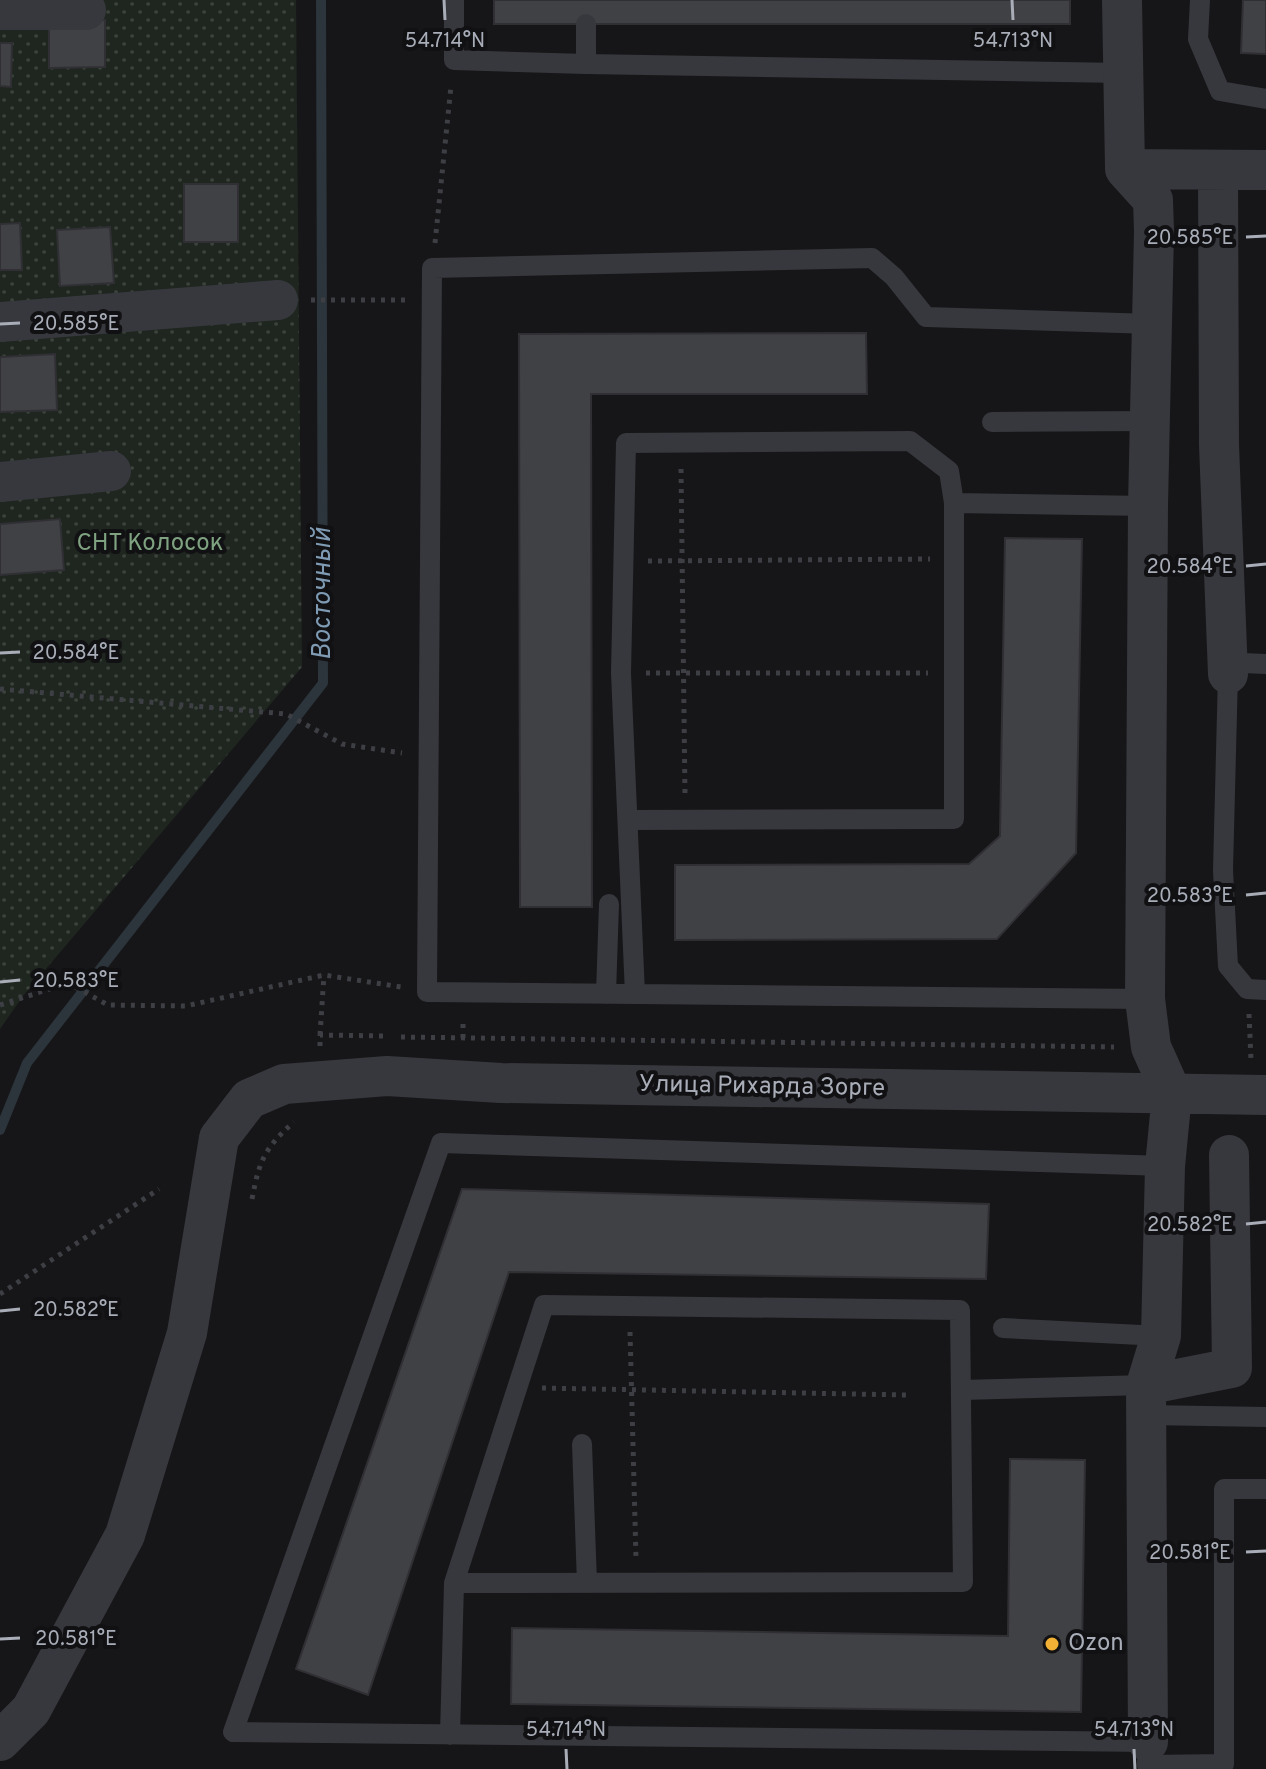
<svg xmlns="http://www.w3.org/2000/svg" width="1266" height="1769" viewBox="0 0 1266 1769" font-family="Overpass,sans-serif">
  <style>
    .park { fill: url(#park-dots) }
    .lines { fill: none; stroke-linecap: round; stroke-linejoin: round }
    .stream { stroke: #2c353c; stroke-width: 10 }
    .building { fill: #404145; stroke: #303034; stroke-width: 2 }
    .path { stroke: #3d3f44; stroke-width: 5; stroke-dasharray: 4 6; stroke-linecap: butt }
    .lane { stroke: #37383d; stroke-width: 20 }
    .street { stroke: #37383d; stroke-width: 40 }
    .ticks { fill: none; stroke: #a8adb8; stroke-width: 3 }
    .poi-dot { fill: #f2b134; stroke: #111113; stroke-width: 3 }
    .labels { text-anchor: middle; dominant-baseline: central; stroke-width: 8; stroke-linejoin: round; paint-order: stroke }
    .park-label { font-size: 24px; fill: #7fa381; stroke: #111113 }
    .street-label { font-size: 24px; fill: #a8adb8; stroke: #111113 }
    .poi-label { font-size: 24px; fill: #a8adb8; stroke: #111113; text-anchor: start }
    .water-label { font-size: 26px; font-style: italic; fill: #7f9bb3; stroke: #111113 }
    .ticks-label { font-size: 20px; text-anchor: middle; fill: #a8adb8; stroke: #111113; stroke-width: 8; stroke-linejoin: round; paint-order: stroke }
  </style>
  <defs>
    <pattern id="park-dots" width="8" height="8" patternUnits="userSpaceOnUse" patternTransform="scale(2)"><rect width="8" height="8" fill="#1e261f"/><path d="M2 2h.1M6 6h.1" fill="none" stroke="#3c433d" stroke-width="1.8" stroke-linecap="round"/></pattern>
  </defs>
  <rect width="100%" height="100%" fill="#161618"/>
  <path class="park" d="M 0,0 L 296,0 L 302,667 L 23,996 L 0,1029 Z"/>
  <g class="lines">
    <path class="stream" d="M 0,1130 L 27,1063 L 323,683 L 321,0"/>
  </g>
  <path class="building" d="M 494,0 L 1070,0 L 1070,24 L 494,24 Z
    M 1243,0 L 1266,0 L 1266,54 L 1241,53 Z
    M 49,20 L 105,20 L 105,67 L 49,68 Z
    M 0,43 L 12,43 L 11,87 L 0,86 Z
    M 184,184 L 238,184 L 238,242 L 184,242 Z
    M 20,223 L 22,270 L 0,270 L 0,224 Z
    M 110,227 L 114,283 L 60,286 L 57,230 Z
    M 866,333 L 867,394 L 591,394 L 592,907 L 520,907 L 519,334 Z
    M 55,354 L 57,410 L 0,412 L 0,357 Z
    M 60,519 L 64,570 L 0,575 L 0,524 Z
    M 1005,538 L 1082,539 L 1076,853 L 997,939 L 675,940 L 675,865 L 969,864 L 1000,836 Z
    M 462,1189 L 989,1204 L 986,1279 L 509,1272 L 368,1695 L 296,1669 Z
    M 1010,1459 L 1085,1460 L 1081,1712 L 511,1704 L 512,1628 L 1008,1636 Z"/>
  <g class="lines">
    <path class="path" d="M 435,243 L 451,86
      M 311,300 L 405,300
      M 681,469 L 685,795
      M 648,561 L 930,559
      M 646,673 L 928,673
      M 0,689 L 286,714 L 342,744 L 402,753
      M 0,1005 L 68,983 L 108,1005 L 186,1006 L 324,975 L 401,987
      M 1249,1014 L 1251,1060
      M 320,1035 L 324,975
      M 401,1037 L 1114,1047
      M 463,1038 L 463,1019
      M 320,1046 L 320,1035 L 383,1036
      M 252,1199 C 259,1162 264,1148 294,1122
      M 0,1294 L 159,1189
      M 630,1332 L 636,1558
      M 542,1388 L 906,1395"/>
    <path class="lane" d="M 454,0 L 454,60 L 586,64 L 1122,73
      M 1200,0 L 1198,39 L 1220,91 L 1266,99
      M 586,64 L 586,24
      M 992,422 L 1150,421
      M 1266,664 L 1242,663 L 1228,674 L 1223,870 L 1228,966 L 1247,989 L 1266,990
      M 629,820 L 954,819 L 954,503
      M 606,994 L 609,904
      M 635,994 L 621,673 L 626,443 L 910,441 L 949,471 L 954,503 L 1148,506
      M 1145,999 L 427,992 L 432,268 L 872,258 L 894,277 L 926,317 L 1152,324
      M 1165,1166 L 441,1143 L 233,1732 L 1148,1742 L 1147,1765 L 1224,1764 L 1224,1489 L 1266,1489
      M 1003,1328 L 1161,1336
      M 961,1390 L 1146,1385
      M 1147,1415 L 1266,1417
      M 582,1444 L 587,1583
      M 450,1735 L 454,1583 L 544,1305 L 960,1310 L 963,1582 L 454,1583"/>
    <path class="street" d="M 1122,0 L 1125,169 L 1153,200 L 1154,231 L 1148,506 L 1145,999 L 1151,1047 L 1172,1094 L 1165,1166 L 1161,1336 L 1146,1385 L 1148,1742
      M 0,10 L 86,10
      M 1125,169 L 1266,170
      M 1218,170 L 1219,445 L 1228,674
      M 0,322 L 278,300
      M 0,482 L 111,471
      M 1146,1385 L 1232,1368 L 1229,1155
      M 0,1741 L 31,1710 L 125,1535 L 187,1333 L 219,1138 L 249,1099 L 284,1084 L 387,1076 L 501,1083 L 1266,1095"/>
  </g>
  <path class="ticks" d="M 444,0 L 445,20M 1012,0 L 1013,20M 1246,237 L 1266,236M 0,324 L 20,323M 1246,566 L 1266,564M 0,653 L 20,652M 1246,895 L 1266,893M 0,982 L 20,980M 1246,1224 L 1266,1222M 0,1311 L 20,1309M 1246,1552 L 1266,1551M 0,1639 L 20,1638M 566,1749 L 567,1769M 1134,1749 L 1135,1769"/>
  <circle class="poi-dot" cx="1052" cy="1644" r="8"/>
  <g class="labels">
    <g class="park-label">
      <text x="150" y="544">СНТ Колосок</text>
    </g>
    <g class="street-label">
      <text transform="translate(762 1087) rotate(1)">Улица Рихарда Зорге</text>
    </g>
    <g class="poi-label">
      <text x="1068" y="1644">Ozon</text>
    </g>
    <g class="water-label">
      <text transform="translate(323 594) rotate(-90)">Восточный</text>
    </g>
  </g>
  <g class="ticks-label">
    <text x="445" y="47">54.714°N</text>
    <text x="1013" y="47">54.713°N</text>
    <text x="1190" y="244">20.585°E</text>
    <text x="76" y="330">20.585°E</text>
    <text x="1190" y="573">20.584°E</text>
    <text x="76" y="659">20.584°E</text>
    <text x="1190" y="902">20.583°E</text>
    <text x="76" y="987">20.583°E</text>
    <text x="1190" y="1231">20.582°E</text>
    <text x="76" y="1316">20.582°E</text>
    <text x="1190" y="1559">20.581°E</text>
    <text x="76" y="1645">20.581°E</text>
    <text x="566" y="1736">54.714°N</text>
    <text x="1134" y="1736">54.713°N</text>
  </g>
</svg>
